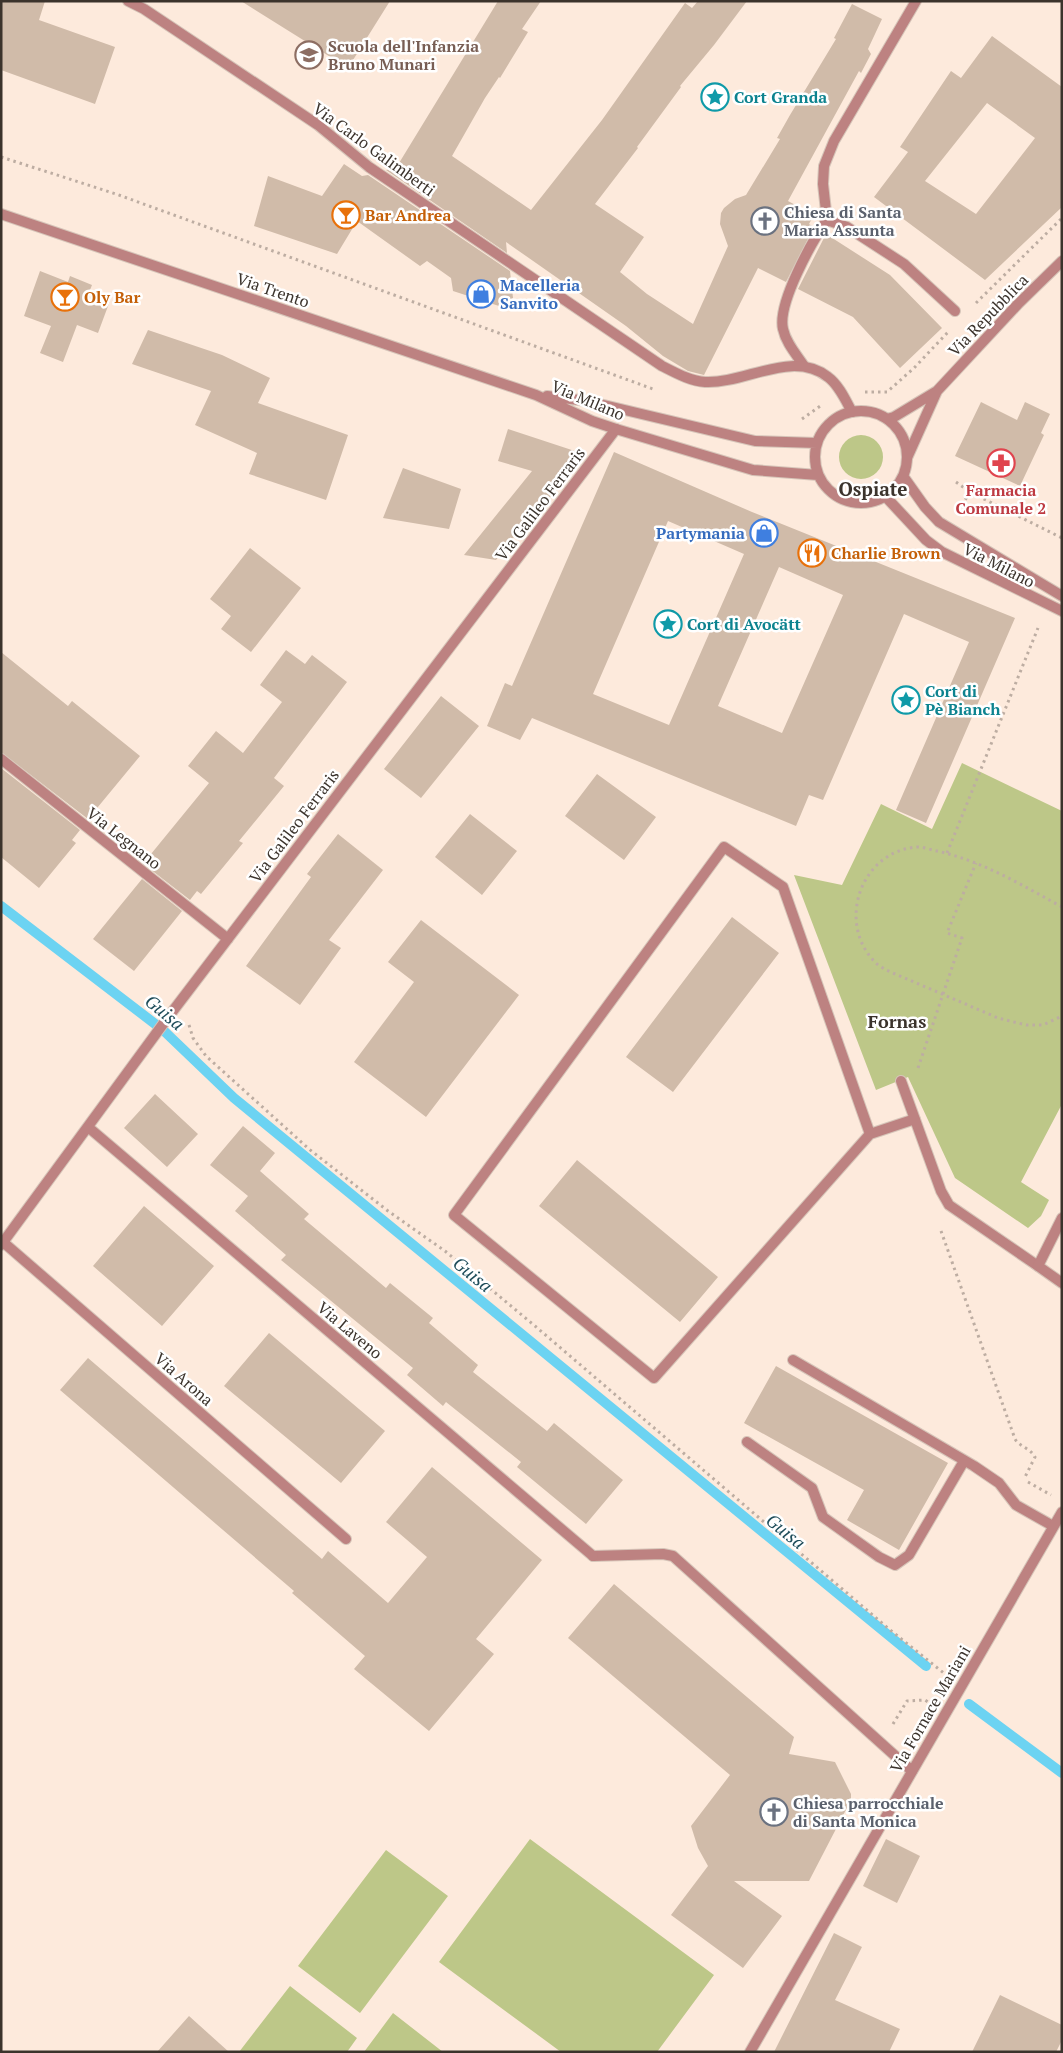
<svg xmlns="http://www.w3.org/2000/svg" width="1063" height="2053" viewBox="0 0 1063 2053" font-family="'PT Serif',serif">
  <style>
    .green { fill: #bdc788 }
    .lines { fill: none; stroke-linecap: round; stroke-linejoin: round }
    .stream { stroke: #6cd3f2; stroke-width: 10 }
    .building { fill: #d0bba9; fill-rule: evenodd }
    .service-casing { stroke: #d6c5b9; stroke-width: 12 }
    .minor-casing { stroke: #d6c5b9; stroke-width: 12 }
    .tertiary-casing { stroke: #d6c5b9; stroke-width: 12 }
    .path { stroke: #bdada2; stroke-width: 3; stroke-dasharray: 2.5 4; stroke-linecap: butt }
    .service { stroke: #bd8281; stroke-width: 10 }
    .minor { stroke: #bd8281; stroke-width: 10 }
    .tertiary { stroke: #bd8281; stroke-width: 10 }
    .labels { text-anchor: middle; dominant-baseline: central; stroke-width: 5; stroke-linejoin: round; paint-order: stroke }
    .education-label { font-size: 16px; font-weight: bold; fill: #785e54; stroke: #fff; text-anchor: start }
    .culture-label { font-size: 16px; font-weight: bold; fill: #0d838f; stroke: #fff; text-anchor: start }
    .street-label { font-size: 16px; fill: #3b332c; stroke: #fff }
    .worship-label { font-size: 16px; font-weight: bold; fill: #5b616d; stroke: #fff; text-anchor: start }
    .food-label { font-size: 16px; font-weight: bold; fill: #c56008; stroke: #fff; text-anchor: start }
    .shop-label { font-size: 16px; font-weight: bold; fill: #366cbe; stroke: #fff; text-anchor: start }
    .health-label { font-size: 16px; font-weight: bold; fill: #be3a42; stroke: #fff }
    .water-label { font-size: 18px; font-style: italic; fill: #1f4d5a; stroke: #fff }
    .neighbourhood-label { font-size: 18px; font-weight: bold; fill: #3b332c; stroke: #fff }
    .quarter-label { font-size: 19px; font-weight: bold; fill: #3b332c; stroke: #fff }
  </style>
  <rect width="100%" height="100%" fill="#fdeadc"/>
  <path class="green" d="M839 457a22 22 0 1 1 44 0a22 22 0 1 1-44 0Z
    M 962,763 L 1062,811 L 1062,1104 L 1021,1182 L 1049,1200 L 1041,1216 L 1028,1228 L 955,1178 L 908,1077 L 876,1090 L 794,875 L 842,885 L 881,804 L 932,829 Z
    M 530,1839 L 714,1975 L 657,2052 L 561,2052 L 439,1962 Z
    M 386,1850 L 448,1896 L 360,2013 L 298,1966 Z
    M 290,1986 L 357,2038 L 347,2052 L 239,2052 Z
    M 393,2013 L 443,2052 L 364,2052 Z"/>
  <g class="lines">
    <path class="stream" d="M 1,906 L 163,1030 L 234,1098 L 926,1666
      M 969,1704 L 1062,1773"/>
  </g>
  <path class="building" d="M 1,1 L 45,1 L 39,20 L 115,47 L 95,104 L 1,70 Z
    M 241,1 L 390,1 L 348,68 Z
    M 498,1 L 541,1 L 522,29 L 528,32 L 500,78 L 499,77 L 485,98 L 452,156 L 531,210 L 602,120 L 685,3 L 692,8 L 698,1 L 747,1 L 714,45 L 680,86 L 681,87 L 637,147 L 638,148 L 595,204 L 644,237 L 620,272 L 647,294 L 693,324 L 728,246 L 720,224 L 721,213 L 724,208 L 735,199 L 746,195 L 780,139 L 777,138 L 790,115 L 836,39 L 834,38 L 852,4 L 882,19 L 868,49 L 871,54 L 861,73 L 859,71 L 788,201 L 814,215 L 809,224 L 814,227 L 786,282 L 758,268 L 704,375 L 688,371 L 663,356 L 626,326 L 506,242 L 507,253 L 386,170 L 396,168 Z
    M 992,36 L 1062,87 L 1062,207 L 985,280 L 874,197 L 908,152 L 900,147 L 951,71 L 961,78 ZM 987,103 L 1035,138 L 976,214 L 925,181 Z
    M 344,164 L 362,176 L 368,175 L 510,271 L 513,298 L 499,306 L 453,291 L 451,278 L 427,261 L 420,266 L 357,221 L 337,254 L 254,226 L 268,176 L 322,196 Z
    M 826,234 L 890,275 L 942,328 L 900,368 L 853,317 L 798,289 Z
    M 40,271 L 68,282 L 70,276 L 92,285 L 90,290 L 111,298 L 98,333 L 77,325 L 63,362 L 40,353 L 51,326 L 24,316 Z
    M 148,330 L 222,355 L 270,378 L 258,403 L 348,435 L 326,500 L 249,474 L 257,453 L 195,425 L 211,391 L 132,364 Z
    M 981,402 L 1017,420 L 1025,402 L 1050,414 L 1041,433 L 1044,435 L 1020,486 L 955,456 Z
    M 508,429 L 587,455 L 531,519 L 529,518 L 496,560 L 464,555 L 532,471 L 498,461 Z
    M 614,452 L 752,512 L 1015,618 L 926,823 L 896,810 L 969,642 L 904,614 L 823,800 L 809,795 L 796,826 L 532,718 L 520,740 L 487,726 L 505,683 L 512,686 ZM 668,521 L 744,554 L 669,725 L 593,694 ZM 779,567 L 843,595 L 782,733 L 718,706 Z
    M 403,468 L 461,489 L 449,529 L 383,518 Z
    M 250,548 L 301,588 L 251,652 L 221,629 L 231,616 L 210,599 Z
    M 286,650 L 305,664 L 312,655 L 347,682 L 274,778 L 284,786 L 239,841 L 243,843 L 201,894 L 197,891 L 190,900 L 150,869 L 158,859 L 151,854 L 209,783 L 188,766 L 216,731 L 243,753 L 282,702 L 260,685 Z
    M 1,652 L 68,706 L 72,701 L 140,756 L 88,819 L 1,752 Z
    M 441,696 L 479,726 L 421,798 L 384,769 Z
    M 1,768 L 80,830 L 72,840 L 76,843 L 39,888 L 1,857 Z
    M 597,774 L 656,817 L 624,860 L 565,816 Z
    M 470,814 L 517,851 L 482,895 L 435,857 Z
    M 338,834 L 383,870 L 329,940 L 341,948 L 300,1005 L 246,966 L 311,877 L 307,874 Z
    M 142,879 L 182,911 L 134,971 L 93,939 Z
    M 732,917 L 779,953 L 673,1092 L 626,1057 Z
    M 421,920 L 519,995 L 426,1117 L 354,1062 L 414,982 L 388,962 Z
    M 155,1094 L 198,1134 L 167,1167 L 124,1128 Z
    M 243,1126 L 275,1153 L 260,1171 L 309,1214 L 304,1219 L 386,1288 L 390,1283 L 433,1318 L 429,1323 L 478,1365 L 473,1372 L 547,1431 L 554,1423 L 623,1480 L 586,1524 L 517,1467 L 521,1462 L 446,1402 L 443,1406 L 407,1375 L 413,1368 L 281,1260 L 286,1255 L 235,1211 L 248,1196 L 210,1165 Z
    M 577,1160 L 718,1277 L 680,1322 L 539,1206 Z
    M 144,1206 L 214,1266 L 162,1326 L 93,1266 Z
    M 269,1333 L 385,1431 L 341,1483 L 224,1386 Z
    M 88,1358 L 322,1559 L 328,1551 L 388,1603 L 427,1557 L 386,1522 L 432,1467 L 542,1560 L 476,1639 L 494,1654 L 429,1731 L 354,1669 L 365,1656 L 292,1593 L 294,1591 L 60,1390 Z
    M 776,1366 L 948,1463 L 899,1550 L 847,1520 L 864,1490 L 744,1423 Z
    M 614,1584 L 794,1737 L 789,1754 L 835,1762 L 851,1794 L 851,1800 L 809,1881 L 734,1881 L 782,1916 L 743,1968 L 671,1915 L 708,1866 L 698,1848 L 691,1826 L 730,1775 L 568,1638 Z
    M 886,1839 L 920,1856 L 897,1903 L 863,1886 Z
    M 834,1933 L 862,1947 L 835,2000 L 900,2029 L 889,2052 L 774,2052 Z
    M 1000,1995 L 1062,2025 L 1062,2040 L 1056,2052 L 972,2052 Z
    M 189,2016 L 229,2052 L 157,2052 Z"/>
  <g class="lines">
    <g class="service-casing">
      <path id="service" d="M 827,220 L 823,184 L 824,166 L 834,141 L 916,1
        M 804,366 C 796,354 786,343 783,329 C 777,304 812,241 827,220 L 847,227 L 904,264 L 955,311
        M 901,1081 L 941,1191 L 949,1205 L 1038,1266
        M 870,1134 L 654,1378 L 454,1215 L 724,847 L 783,887 L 870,1134 L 915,1119
        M 793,1360 L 974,1466 L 999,1483 L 1016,1505 L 1053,1526
        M 747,1442 L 812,1488 L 823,1517 L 879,1557 L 895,1565 L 909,1555 L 964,1461
        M 593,1556 L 663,1554 L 673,1556 L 912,1771"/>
    </g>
    <g class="minor-casing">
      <path id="minor" d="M 128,1 L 144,9 L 318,125 L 369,167 L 662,366 C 676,373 690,381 705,382 C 745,384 792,349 828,377 C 839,385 846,401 852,412
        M 887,419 L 894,417 L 937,391 L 1018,304 L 1062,261
        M 907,458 L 937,391
        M 1,759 L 228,939
        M 88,1127 L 593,1556
        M 1062,1218 L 1038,1266 L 1062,1283
        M 3,1242 L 346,1539
        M 1,1245 L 166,1020 L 616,429
        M 750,2052 L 1062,1512"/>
    </g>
    <g class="tertiary-casing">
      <path id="tertiary" d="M 1,214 L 536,395 L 592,421 L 616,429 L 753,470 L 818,475
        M 547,396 L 587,401 L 755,441 L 817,443
        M815 457a46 46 0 1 1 92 0a46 46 0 1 1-92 0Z
        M 903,476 L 925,507 L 939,522 L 1062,596
        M 885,496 L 926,540 L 942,552 L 1062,611"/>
    </g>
    <path class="path" d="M 1,157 L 116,194 L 653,389
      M 976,303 L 1062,218
      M 865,392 L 887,392 L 914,368 L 949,331
      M 802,419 L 823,404
      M 956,482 L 970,492 L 1062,538
      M 970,492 L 962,505 L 972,513
      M 947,853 L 1038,628
      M 1062,907 C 1022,885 982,861 937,851 C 931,850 924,847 918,847 C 862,850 836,921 874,961 C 877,965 882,967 886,970 L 998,1018 L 1026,1025 L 1043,1025 L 1062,1016
      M 189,1025 L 193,1038 L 206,1056 L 309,1149 L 388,1211 L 445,1251 L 535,1326 L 889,1629 L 945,1674
      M 918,1068 L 962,938 L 947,933 L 976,863
      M 941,1231 L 1015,1439 C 1020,1447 1030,1448 1035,1457 L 1024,1479
      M 1028,1482 L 1051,1495
      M 893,1724 L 907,1701 L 925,1700 L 928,1702"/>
    <use href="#service" class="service"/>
    <use href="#minor" class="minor"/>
    <use href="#tertiary" class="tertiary"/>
  </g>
  <defs>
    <g id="school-ring" transform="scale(1.4375)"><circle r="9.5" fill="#fff" stroke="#8d6e63" stroke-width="1.5"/><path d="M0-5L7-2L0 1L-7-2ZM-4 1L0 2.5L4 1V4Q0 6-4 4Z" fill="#8d6e63"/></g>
    <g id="sight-ring" transform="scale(1.4375)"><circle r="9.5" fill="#fff" stroke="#0f9aa8" stroke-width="1.5"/><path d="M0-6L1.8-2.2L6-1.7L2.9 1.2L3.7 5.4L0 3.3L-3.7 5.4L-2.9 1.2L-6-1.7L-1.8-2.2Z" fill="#0f9aa8"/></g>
    <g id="bar-ring" transform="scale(1.4375)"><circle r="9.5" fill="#fff" stroke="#e8710a" stroke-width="1.5"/><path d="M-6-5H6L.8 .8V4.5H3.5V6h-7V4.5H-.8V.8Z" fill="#e8710a"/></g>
    <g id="church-ring" transform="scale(1.4375)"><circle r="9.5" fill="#fff" stroke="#6b7280" stroke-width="1.5"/><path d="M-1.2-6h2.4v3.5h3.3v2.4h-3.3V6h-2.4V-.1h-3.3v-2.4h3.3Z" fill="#6b7280"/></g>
    <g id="shop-ring" transform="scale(1.4375)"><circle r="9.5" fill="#fff" stroke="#3f7fe0" stroke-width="1.5"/><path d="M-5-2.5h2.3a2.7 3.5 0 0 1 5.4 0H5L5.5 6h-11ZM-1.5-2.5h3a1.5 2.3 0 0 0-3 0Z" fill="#3f7fe0"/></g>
    <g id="pharmacy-ring" transform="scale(1.4375)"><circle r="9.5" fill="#fff" stroke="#e0444e" stroke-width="1.5"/><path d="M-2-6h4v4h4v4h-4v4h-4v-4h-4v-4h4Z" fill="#e0444e"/></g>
    <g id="restaurant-ring" transform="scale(1.4375)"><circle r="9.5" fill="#fff" stroke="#e8710a" stroke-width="1.5"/><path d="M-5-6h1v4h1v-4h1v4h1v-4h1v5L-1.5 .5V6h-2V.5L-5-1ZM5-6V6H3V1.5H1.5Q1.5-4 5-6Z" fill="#e8710a"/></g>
  </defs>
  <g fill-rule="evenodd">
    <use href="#school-ring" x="309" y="55"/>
    <use href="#sight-ring" x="715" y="97"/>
    <use href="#bar-ring" x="346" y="215"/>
    <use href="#church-ring" x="765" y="221"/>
    <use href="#shop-ring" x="481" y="294"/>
    <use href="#bar-ring" x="65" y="297"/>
    <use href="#pharmacy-ring" x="1001" y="463"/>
    <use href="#shop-ring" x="764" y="533"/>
    <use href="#restaurant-ring" x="812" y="553"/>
    <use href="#sight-ring" x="668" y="624"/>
    <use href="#sight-ring" x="906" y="700"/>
    <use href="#church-ring" x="774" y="1812"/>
  </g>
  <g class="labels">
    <g class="education-label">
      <text x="328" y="46">Scuola dell'Infanzia<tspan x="328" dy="18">Bruno Munari</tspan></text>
    </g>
    <g class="culture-label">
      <text x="734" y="97">Cort Granda</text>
      <text x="687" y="624">Cort di Avocätt</text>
      <text x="925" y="691">Cort di<tspan x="925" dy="18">Pè Bianch</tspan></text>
    </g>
    <g class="street-label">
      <text transform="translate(374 149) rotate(36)">Via Carlo Galimberti</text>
      <text transform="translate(273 290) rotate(19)">Via Trento</text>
      <text transform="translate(988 315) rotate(-46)">Via Repubblica</text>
      <text transform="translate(588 400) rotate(23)">Via Milano</text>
      <text transform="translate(540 504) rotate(-53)">Via Galileo Ferraris</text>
      <text transform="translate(999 565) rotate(27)">Via Milano</text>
      <text transform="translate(294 826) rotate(-53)">Via Galileo Ferraris</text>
      <text transform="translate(124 838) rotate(38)">Via Legnano</text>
      <text transform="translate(350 1330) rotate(40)">Via Laveno</text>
      <text transform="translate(184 1379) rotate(41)">Via Arona</text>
      <text transform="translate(930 1709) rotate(-60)">Via Fornace Mariani</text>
    </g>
    <g class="worship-label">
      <text x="784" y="212">Chiesa di Santa<tspan x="784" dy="18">Maria Assunta</tspan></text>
      <text x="793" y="1803">Chiesa parrocchiale<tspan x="793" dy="18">di Santa Monica</tspan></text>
    </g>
    <g class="food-label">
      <text x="365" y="215">Bar Andrea</text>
      <text x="84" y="297">Oly Bar</text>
      <text x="831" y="553">Charlie Brown</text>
    </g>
    <g class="shop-label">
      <text x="500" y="285">Macelleria<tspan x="500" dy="18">Sanvito</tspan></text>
      <text x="745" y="533" text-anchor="end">Partymania</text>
    </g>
    <g class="health-label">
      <text x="1001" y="490">Farmacia<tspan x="1001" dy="18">Comunale 2</tspan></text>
    </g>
    <g class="water-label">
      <text transform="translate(165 1012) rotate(40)">Guisa</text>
      <text transform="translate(473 1274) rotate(39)">Guisa</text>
      <text transform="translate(786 1531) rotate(39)">Guisa</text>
    </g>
    <g class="neighbourhood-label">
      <text x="897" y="1021">Fornas</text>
    </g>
    <g class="quarter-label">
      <text x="873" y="488">Ospiate</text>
    </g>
  </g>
  <rect width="1063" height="2053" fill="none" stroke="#3b332c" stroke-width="5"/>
</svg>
